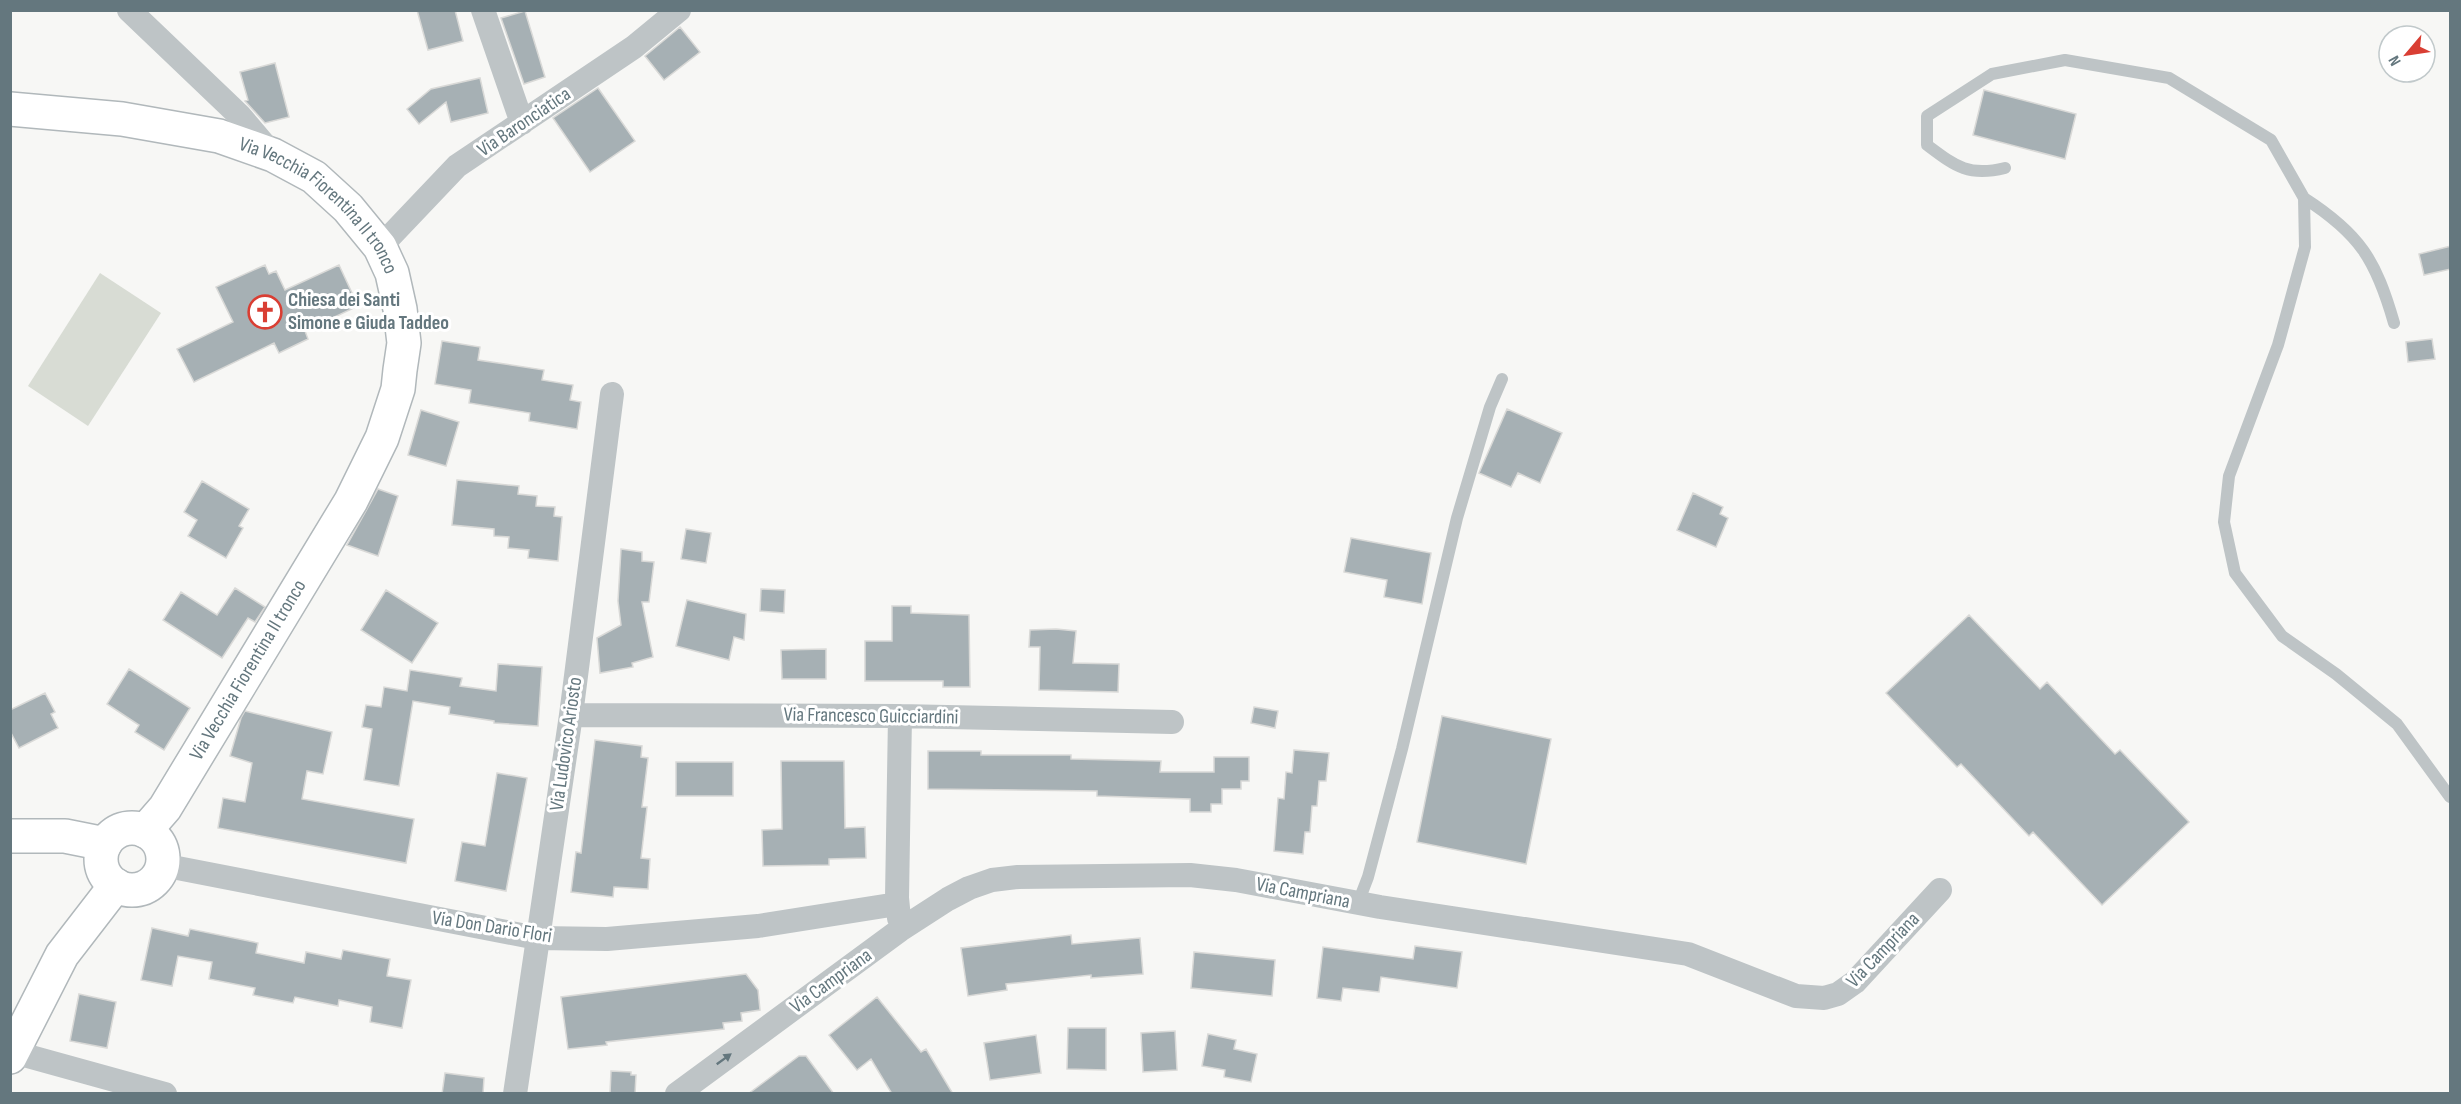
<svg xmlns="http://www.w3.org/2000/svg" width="2461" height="1104" viewBox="0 0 2461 1104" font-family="'Sofia Sans Condensed',sans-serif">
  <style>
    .green { fill: #d8dcd4 }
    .building { fill: #a6b0b4; stroke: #d9d9d7; stroke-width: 1.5 }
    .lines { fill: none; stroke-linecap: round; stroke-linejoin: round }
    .secondary-casing { stroke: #b1b8bb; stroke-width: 36 }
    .lane { stroke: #bec4c6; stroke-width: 12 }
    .street { stroke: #bec4c6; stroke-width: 24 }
    .secondary { stroke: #fff; stroke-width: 33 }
    .oneway { fill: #64777e }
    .labels { text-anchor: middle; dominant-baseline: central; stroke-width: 6; stroke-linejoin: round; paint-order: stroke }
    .street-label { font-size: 20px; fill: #64777e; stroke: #fff }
    .poi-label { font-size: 20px; font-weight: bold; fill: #64777e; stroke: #fff; text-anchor: start }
  </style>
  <rect width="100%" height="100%" fill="#f7f7f5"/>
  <path class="green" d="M 100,273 L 161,313 L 88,426 L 28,386 Z"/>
  <path class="building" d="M 417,10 L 455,10 L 463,41 L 428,50 Z
    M 525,11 L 545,77 L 524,84 L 501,18 Z
    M 680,27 L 700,52 L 664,80 L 645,56 Z
    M 275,63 L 289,117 L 265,123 L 245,101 L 248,100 L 240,72 Z
    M 480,78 L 488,113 L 451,122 L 446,102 L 419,124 L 407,109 L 431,89 Z
    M 598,88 L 635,141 L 590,172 L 553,118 Z
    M 1984,90 L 2076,114 L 2065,159 L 1973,135 Z
    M 2451,246 L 2451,269 L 2424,275 L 2419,254 Z
    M 265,265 L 269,274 L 276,271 L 285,290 L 339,265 L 358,306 L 305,331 L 308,339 L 279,353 L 274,343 L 194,382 L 177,349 L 233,322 L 216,287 Z
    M 2432,339 L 2435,359 L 2408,362 L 2406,342 Z
    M 442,341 L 480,347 L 478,360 L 544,370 L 542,380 L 573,385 L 570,400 L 581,402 L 577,429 L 529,421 L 530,413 L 469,403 L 471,390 L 435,384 Z
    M 1507,409 L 1562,433 L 1540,483 L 1518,473 L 1511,487 L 1479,473 Z
    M 421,410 L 459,422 L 446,466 L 408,455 Z
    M 457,480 L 519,486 L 518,494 L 537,496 L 536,506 L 555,507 L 554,516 L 562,517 L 558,561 L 528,558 L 529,550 L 508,548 L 509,537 L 494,536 L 494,529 L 452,525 Z
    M 202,481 L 249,509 L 239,526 L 243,528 L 226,558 L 188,536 L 197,520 L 184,512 Z
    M 378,489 L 398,496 L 378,556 L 347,545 Z
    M 1693,493 L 1723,507 L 1720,514 L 1728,518 L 1716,547 L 1677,530 Z
    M 686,529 L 711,533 L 706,563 L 681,559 Z
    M 1351,538 L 1431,553 L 1422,604 L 1384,597 L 1387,580 L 1344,572 Z
    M 621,549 L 642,552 L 642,561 L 654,562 L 649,602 L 642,602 L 653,657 L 632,663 L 633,667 L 600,673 L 597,638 L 621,625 L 618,601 Z
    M 235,588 L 265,607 L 255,622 L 248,618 L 222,658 L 163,620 L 181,592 L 217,615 Z
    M 761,589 L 785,590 L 784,613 L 760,611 Z
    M 386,590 L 438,623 L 412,663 L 361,630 Z
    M 687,600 L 746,614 L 744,640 L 734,637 L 729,660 L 676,646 Z
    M 892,606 L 911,606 L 911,613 L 969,615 L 970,687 L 943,687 L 943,681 L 865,681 L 865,641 L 892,641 Z
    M 1969,615 L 2040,689 L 2047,682 L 2115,754 L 2120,750 L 2189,822 L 2102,905 L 2033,832 L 2029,836 L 1961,764 L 1957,767 L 1886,693 Z
    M 1056,629 L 1076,631 L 1073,663 L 1119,664 L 1118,692 L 1039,690 L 1040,647 L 1029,647 L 1030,630 Z
    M 826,649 L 826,679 L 782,679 L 781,650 Z
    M 498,664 L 542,667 L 538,726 L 494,723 L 494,721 L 449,714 L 450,707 L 413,701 L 399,786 L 364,780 L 372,729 L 362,727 L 366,705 L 381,707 L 384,687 L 407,691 L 410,670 L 462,678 L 460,686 L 496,691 Z
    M 129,669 L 190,708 L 164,750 L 135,732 L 139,725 L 107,704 Z
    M 45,693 L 55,712 L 51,714 L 58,728 L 19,748 L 10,731 L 10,710 Z
    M 1254,707 L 1278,711 L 1275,728 L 1251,723 Z
    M 245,711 L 332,732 L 323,774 L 307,771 L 302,799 L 414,819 L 406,863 L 218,828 L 223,798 L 245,802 L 252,763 L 230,756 L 241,718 Z
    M 1442,716 L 1551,739 L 1526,864 L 1417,842 Z
    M 595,740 L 642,746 L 641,757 L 648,758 L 642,807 L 647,807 L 641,858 L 650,859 L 648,889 L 614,887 L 613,897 L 571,892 L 576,852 L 581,853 Z
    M 1294,750 L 1329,753 L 1326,781 L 1319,781 L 1317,806 L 1312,806 L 1310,832 L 1305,832 L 1303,854 L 1274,851 L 1278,798 L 1284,799 L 1286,772 L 1292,773 Z
    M 928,751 L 981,751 L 981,755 L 1071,755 L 1071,759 L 1161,761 L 1160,772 L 1214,772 L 1214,757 L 1249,757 L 1249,781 L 1241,781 L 1241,789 L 1222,789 L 1222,804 L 1211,804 L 1211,812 L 1190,812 L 1190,799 L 1097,796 L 1097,791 L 928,789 Z
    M 781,761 L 844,761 L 845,828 L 865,827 L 866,858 L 829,859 L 829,865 L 763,866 L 762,830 L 782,829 Z
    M 676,762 L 733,762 L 733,796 L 676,796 Z
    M 497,773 L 527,778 L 506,891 L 455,881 L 462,842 L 485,846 Z
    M 152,928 L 188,936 L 190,929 L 258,943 L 256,953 L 304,963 L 306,952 L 341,959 L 343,950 L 390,959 L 387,976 L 411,980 L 402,1028 L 370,1022 L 372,1007 L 339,1000 L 338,1006 L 295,997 L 293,1003 L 253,995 L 255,988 L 209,979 L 212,962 L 178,956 L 172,986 L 141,980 Z
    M 1071,935 L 1072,944 L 1140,938 L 1143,974 L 1091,978 L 1091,975 L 1006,984 L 1007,990 L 968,996 L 961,948 Z
    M 1415,946 L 1462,952 L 1457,988 L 1381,977 L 1379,992 L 1343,988 L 1341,1001 L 1317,998 L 1323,947 L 1413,959 Z
    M 1194,952 L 1275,960 L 1272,996 L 1191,988 Z
    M 746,974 L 758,990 L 760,1010 L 741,1013 L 742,1021 L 723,1023 L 724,1029 L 606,1042 L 607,1045 L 568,1049 L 561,997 Z
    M 79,994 L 116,1002 L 107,1048 L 70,1041 Z
    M 877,997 L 921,1052 L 926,1049 L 953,1094 L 892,1094 L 871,1059 L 857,1070 L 829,1035 Z
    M 1068,1028 L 1106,1028 L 1106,1070 L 1067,1069 Z
    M 1175,1031 L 1177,1070 L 1143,1072 L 1141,1033 Z
    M 1208,1034 L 1236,1040 L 1234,1049 L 1257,1054 L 1251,1082 L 1224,1077 L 1225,1070 L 1202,1066 Z
    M 1036,1035 L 1041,1073 L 990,1080 L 984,1043 Z
    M 799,1056 L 806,1056 L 834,1094 L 748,1094 Z
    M 611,1071 L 631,1072 L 631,1075 L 636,1075 L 635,1094 L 610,1094 Z
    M 445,1073 L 484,1078 L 483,1094 L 442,1094 Z"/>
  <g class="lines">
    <g class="secondary-casing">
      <g id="secondary">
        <path id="s1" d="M 10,109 L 122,119 L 219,136 L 273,155 L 314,177 L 348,208 L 380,247 L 392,273 L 400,309 L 404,343 L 400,370 L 398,389 L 382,438 L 351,501 L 165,808 L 145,831"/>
        <circle cx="132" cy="859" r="31"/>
        <path d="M 10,836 L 65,836 L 105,844"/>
        <path d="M 10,1057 L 62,955 L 116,885"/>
      </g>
    </g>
    <path class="lane" d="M 2005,168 C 1968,177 1955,166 1927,145 L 1927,116 L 1992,74 L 2065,60 L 2169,78 L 2271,140 L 2304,198 L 2305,247 L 2278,345 L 2229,476 L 2224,522 L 2235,573 L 2282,636 L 2336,674 L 2397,724 L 2450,797
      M 2304,198 C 2360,234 2376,260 2394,323
      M 1358,903 L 1368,877 L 1402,749 L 1457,518 L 1490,407 L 1502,379"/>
    <path class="street" d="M 129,10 L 240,116 L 273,155
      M 483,10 L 522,123
      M 380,247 L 457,166 L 634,47 L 679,10
      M 571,715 L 900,716 L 1172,722
      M 162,865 L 537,938 L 607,939 L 758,926 L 897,904
      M 899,918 L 897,898 L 900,716
      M 13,1052 L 165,1094
      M 515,1094 L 571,715 L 612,394
      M 677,1094 L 900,930 L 948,899 L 969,888 L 992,880 L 1018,877 L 1190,875 L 1236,880 L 1380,907 L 1688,954 L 1796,996 L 1824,998 L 1838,994 L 1855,982 L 1940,890"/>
    <use href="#secondary" class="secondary"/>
  </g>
  <defs><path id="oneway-solid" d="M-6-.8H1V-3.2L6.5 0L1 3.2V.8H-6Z" transform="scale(1.5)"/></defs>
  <use class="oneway" href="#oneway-solid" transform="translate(724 1059) rotate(-36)"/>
  <defs>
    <g id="church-ring" transform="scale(1.725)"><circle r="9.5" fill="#fff" stroke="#d93e33" stroke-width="1.5"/><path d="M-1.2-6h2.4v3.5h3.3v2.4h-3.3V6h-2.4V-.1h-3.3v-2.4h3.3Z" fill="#d93e33"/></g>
  </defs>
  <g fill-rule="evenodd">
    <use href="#church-ring" x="265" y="312"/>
  </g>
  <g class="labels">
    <g class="street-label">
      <text transform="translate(524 122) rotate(-34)">Via Baronciatica</text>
      <text stroke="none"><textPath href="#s1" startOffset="336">Via Vecchia Fiorentina II tronco</textPath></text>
      <text transform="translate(248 670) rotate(-59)">Via Vecchia Fiorentina II tronco</text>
      <text transform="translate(871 716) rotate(1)">Via Francesco Guicciardini</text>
      <text transform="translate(566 744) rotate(-82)">Via Ludovico Ariosto</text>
      <text transform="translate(1303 893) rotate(11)">Via Campriana</text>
      <text transform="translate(492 927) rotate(9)">Via Don Dario Flori</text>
      <text transform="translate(1883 950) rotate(-46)">Via Campriana</text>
      <text transform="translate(831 981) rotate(-36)">Via Campriana</text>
    </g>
    <g class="poi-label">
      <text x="288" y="300">Chiesa dei Santi<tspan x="288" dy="23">Simone e Giuda Taddeo</tspan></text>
    </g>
  </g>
  <rect width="2461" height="1104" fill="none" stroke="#64777e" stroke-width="24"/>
  <g transform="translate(2407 54) rotate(241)"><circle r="28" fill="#ffffff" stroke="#c1c9cb" stroke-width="1.5"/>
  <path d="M0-4.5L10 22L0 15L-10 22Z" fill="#d93e33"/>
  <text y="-9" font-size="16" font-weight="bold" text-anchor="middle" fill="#64777e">N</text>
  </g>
</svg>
